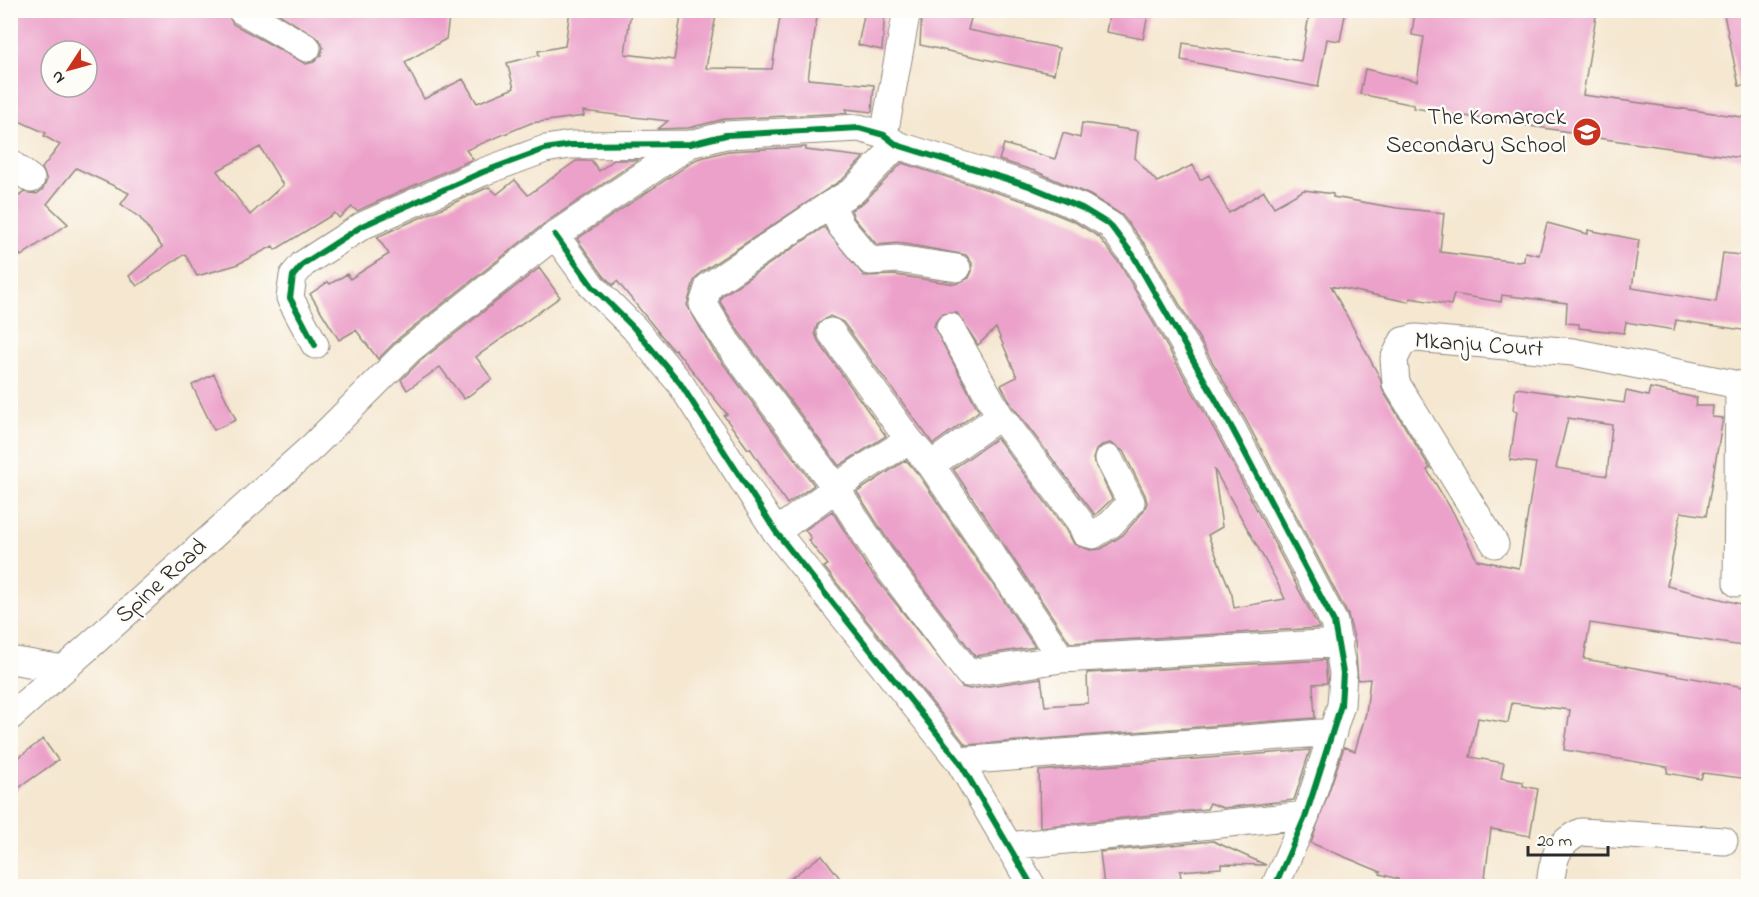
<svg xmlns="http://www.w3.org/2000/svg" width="1759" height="897" viewBox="0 0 1759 897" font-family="'Indie Flower',sans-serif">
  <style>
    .building { fill: #eca1ca; fill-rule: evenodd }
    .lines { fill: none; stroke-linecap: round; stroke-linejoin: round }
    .minor-casing { stroke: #90897e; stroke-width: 29 }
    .minor { stroke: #fff; stroke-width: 27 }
    .cycleway-casing { stroke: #fdfcf7; stroke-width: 10 }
    .cycleway { stroke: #00873e; stroke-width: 6 }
    .labels { text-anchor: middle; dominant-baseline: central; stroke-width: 5; stroke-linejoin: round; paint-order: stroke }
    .poi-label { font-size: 24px; fill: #2b2b2b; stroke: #fdfcf7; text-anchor: end }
    .street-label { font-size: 24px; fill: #2b2b2b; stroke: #fdfcf7 }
  </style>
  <rect width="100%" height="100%" fill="#fdfcf7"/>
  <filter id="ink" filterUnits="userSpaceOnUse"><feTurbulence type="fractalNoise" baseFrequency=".0167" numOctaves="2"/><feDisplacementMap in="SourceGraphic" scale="12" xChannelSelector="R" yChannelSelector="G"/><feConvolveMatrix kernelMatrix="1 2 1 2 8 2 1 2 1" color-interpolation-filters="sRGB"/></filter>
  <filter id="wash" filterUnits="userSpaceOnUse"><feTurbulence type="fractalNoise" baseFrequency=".008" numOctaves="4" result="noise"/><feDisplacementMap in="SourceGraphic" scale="24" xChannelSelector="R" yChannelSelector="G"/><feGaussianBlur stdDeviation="1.35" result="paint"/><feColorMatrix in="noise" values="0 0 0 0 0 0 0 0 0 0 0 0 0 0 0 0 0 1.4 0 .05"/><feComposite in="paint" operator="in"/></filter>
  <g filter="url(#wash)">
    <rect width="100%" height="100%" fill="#f5e7d0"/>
    <g id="blocks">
      <path class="building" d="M 10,10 L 210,10 L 221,16 L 225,10 L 233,24 L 306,64 L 314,62 L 321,55 L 323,47 L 320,40 L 273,10 L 450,10 L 446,39 L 405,62 L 424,99 L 463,79 L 477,103 L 514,88 L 507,63 L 539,55 L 538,51 L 565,46 L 570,10 L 631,10 L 625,54 L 674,60 L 682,10 L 717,10 L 706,68 L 772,69 L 781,10 L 818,10 L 808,79 L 874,85 L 872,112 L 845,109 L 847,113 L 725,119 L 688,128 L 658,129 L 668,121 L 583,111 L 584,116 L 531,123 L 466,150 L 473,159 L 357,211 L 352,207 L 339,218 L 335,213 L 275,250 L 273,246 L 236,265 L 197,276 L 185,254 L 137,286 L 129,276 L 162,247 L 140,218 L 121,204 L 129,193 L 76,168 L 47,204 L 68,224 L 21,256 L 10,241 L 10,187 L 20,196 L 23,192 L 37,194 L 43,189 L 47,180 L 42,168 L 60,145 L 44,136 L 46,133 L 10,117 ZM 51,51 L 87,51 L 87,87 L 51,87 ZM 260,147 L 283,185 L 250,215 L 217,171 Z
        M 865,10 L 885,10 L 882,50 L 858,45 Z
        M 922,10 L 953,10 L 972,14 L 968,30 L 1059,48 L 1054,74 L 920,45 Z
        M 1110,10 L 1149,10 L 1143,39 L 1106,32 Z
        M 1310,10 L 1346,10 L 1340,41 L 1327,39 L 1318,87 L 1181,60 L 1183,43 L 1301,61 Z
        M 1415,10 L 1597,10 L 1583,95 L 1749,118 L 1749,159 L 1576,135 L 1576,133 L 1413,108 L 1414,105 L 1360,94 L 1365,69 L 1417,81 L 1424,37 L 1412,35 Z
        M 1723,10 L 1749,10 L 1749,85 L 1739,86 Z
        M 1082,123 L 1138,131 L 1135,158 L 1157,182 L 1193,165 L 1200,180 L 1209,175 L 1229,213 L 1264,191 L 1274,207 L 1304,190 L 1333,194 L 1333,197 L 1397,208 L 1444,213 L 1440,252 L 1518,262 L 1524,261 L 1525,252 L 1539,255 L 1547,223 L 1588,234 L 1588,230 L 1639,240 L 1632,288 L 1716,302 L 1723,253 L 1748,256 L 1743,292 L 1749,293 L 1749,331 L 1676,320 L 1674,330 L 1626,322 L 1624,333 L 1579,328 L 1579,324 L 1566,323 L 1567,303 L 1502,295 L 1501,302 L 1454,294 L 1451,305 L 1410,298 L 1409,302 L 1331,286 L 1380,378 L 1383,391 L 1430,468 L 1427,470 L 1453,512 L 1477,560 L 1519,568 L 1536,463 L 1510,460 L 1517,411 L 1513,410 L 1516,388 L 1624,403 L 1626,391 L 1648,396 L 1650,388 L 1697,398 L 1695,406 L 1713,406 L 1712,417 L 1723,418 L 1706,516 L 1681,512 L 1667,586 L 1749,606 L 1749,647 L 1590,623 L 1584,659 L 1744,687 L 1743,691 L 1749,692 L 1749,779 L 1703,773 L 1701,779 L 1667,773 L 1668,767 L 1564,750 L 1570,710 L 1512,703 L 1508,723 L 1478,718 L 1470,757 L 1504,763 L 1501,778 L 1523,782 L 1523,786 L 1538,789 L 1530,836 L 1491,829 L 1484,886 L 1397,886 L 1398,879 L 1380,874 L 1381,872 L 1311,843 L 1344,747 L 1355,751 L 1366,713 L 1370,679 L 1358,680 L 1355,642 L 1348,615 L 1247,422 L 1146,246 L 1122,215 L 1090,195 L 1035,171 L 999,160 L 1004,144 L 1055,159 L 1063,133 L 1080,138 ZM 1568,418 L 1612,425 L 1607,476 L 1556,468 Z
        M 806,147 L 806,150 L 864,157 L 843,179 L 700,273 L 694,281 L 687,305 L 713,350 L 814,485 L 787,504 L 750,448 L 748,449 L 724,416 L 727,414 L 675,349 L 673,350 L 617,281 L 613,285 L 604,276 L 577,239 L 697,159 L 728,151 Z
        M 614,160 L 638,160 L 545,223 L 399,338 L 378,359 L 356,330 L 339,340 L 310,294 L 328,282 L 330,284 L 347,274 L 350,279 L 389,254 L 377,237 L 489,187 L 497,194 L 515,180 L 528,195 L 576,161 L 592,161 L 599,171 Z
        M 902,163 L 1024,201 L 1075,222 L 1099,237 L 1120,264 L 1219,438 L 1319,628 L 1070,643 L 953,469 L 997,438 L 1067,531 L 1074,544 L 1090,550 L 1101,549 L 1123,535 L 1143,512 L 1147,503 L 1145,495 L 1123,451 L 1110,443 L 1102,445 L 1096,450 L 1093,459 L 1112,499 L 1095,515 L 1013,407 L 1001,385 L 1017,377 L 996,328 L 978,345 L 957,313 L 942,314 L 936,320 L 934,327 L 979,411 L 933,444 L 843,322 L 830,316 L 817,325 L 815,333 L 818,341 L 886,436 L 839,466 L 739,332 L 720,302 L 722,296 L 824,227 L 864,276 L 896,275 L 955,284 L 969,278 L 972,271 L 972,263 L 966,255 L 899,243 L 877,245 L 854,218 L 851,210 L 864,202 ZM 1214,469 L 1275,578 L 1285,599 L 1234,608 L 1232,595 L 1208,535 L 1222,527 Z
        M 539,268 L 560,297 L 476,357 L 492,379 L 464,399 L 440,367 L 407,390 L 401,380 L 419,362 Z
        M 214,374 L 236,420 L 214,430 L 192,385 Z
        M 906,460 L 919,475 L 1035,647 L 975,656 L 893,548 L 857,492 Z
        M 832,511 L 867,567 L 962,687 L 970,689 L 1041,678 L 1045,706 L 1088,703 L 1087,673 L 1325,660 L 1327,683 L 1313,684 L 1315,718 L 966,745 L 824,567 L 828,565 L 808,540 L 811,538 L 805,530 Z
        M 43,739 L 58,760 L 10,794 L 10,764 Z
        M 1310,750 L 1294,800 L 1223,808 L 1210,803 L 1207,809 L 1040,827 L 1039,771 Z
        M 1213,841 L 1266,865 L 1221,864 L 1221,868 L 1180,871 L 1182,886 L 1104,886 L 1100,852 Z
        M 822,855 L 846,886 L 780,886 Z"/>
    </g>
  </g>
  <g filter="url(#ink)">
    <use href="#blocks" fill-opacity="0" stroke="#90897e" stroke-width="1.5"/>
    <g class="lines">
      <g class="minor-casing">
        <path id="minor" d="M 241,10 L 307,48
          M 884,135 L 907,10
          M 897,145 L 853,191 L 831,204 L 841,226 L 870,261 L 897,259 L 957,268
          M 10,163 L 31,179
          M 831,204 L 709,286 L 703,304 L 726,341 L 836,488 L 880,557 L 968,673 L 1062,659
          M 555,235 L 592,286 L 634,328 L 680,383 L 776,532 L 959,761 L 1032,886
          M 950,327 L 1000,416
          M 315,345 L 290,298 L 293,276 L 303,264 L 362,226 L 483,172 L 545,149 L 570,145 L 690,144 L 726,135 L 859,128 L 884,135 L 897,145 L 1029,186 L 1082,208 L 1110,225 L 1133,255 L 1233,430 L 1334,622 L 1343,673 L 1341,705 L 1306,815 L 1275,886
          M 909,440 L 931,465 L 1062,659 L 1339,643
          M 931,465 L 1000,416 L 1081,523 L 1085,533 L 1093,535 L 1111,524 L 1131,502 L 1109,459
          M 776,532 L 858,472 L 909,440 L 831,332
          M 1495,544 L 1396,383 L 1394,359 L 1403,341 L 1416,338 L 1573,352 L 1739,385 L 1748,385
          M 1737,583 L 1739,385
          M 10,660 L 64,669
          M 10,717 L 313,446 L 409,350 L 555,235 L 690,144
          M 959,761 L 1333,732
          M 1008,846 L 1306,815
          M 1550,886 C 1553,860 1555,844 1581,832 L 1724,841"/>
      </g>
      <use href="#minor" class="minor"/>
      <g class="cycleway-casing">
        <path id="cycleway" d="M 555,235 L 592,286 L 634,328 L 680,383 L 776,532 L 959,761 L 1032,886
          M 315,345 L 290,298 L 293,276 L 303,264 L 362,226 L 483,172 L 545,149 L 570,145 L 690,144 L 726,135 L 859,128 L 884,135 L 897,145 L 1029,186 L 1082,208 L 1110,225 L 1133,255 L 1233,430 L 1334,622 L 1343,673 L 1341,705 L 1306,815 L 1275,886"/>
      </g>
      <use href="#cycleway" class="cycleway"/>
    </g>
  </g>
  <defs>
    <g id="school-disc" transform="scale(1.5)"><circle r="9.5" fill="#c8321e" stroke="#fdfcf7"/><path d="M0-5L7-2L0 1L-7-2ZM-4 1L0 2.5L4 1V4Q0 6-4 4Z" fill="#fff"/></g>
  </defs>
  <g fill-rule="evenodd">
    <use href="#school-disc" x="1587" y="132"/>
  </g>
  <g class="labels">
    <g class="poi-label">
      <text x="1566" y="118">The Komarock<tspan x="1566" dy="28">Secondary School</tspan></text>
    </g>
    <g class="street-label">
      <text transform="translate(1479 346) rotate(4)">Mkanju Court</text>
      <text transform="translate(162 582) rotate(-42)">Spine Road</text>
    </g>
  </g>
  <rect width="1759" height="897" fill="none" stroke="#fdfcf7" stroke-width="36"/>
  <g transform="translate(69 69) rotate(234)"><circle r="28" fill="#fdfcf7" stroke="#a9a8a5" stroke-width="1.5"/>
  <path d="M0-4.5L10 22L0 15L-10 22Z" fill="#c8321e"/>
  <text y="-9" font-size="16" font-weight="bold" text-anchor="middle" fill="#2b2b2b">N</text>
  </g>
  <path d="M1528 846v9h80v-9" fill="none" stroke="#2b2b2b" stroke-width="3"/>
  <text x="1537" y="846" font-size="18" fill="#2b2b2b" stroke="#fdfcf7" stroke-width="4.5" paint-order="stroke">20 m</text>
</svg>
